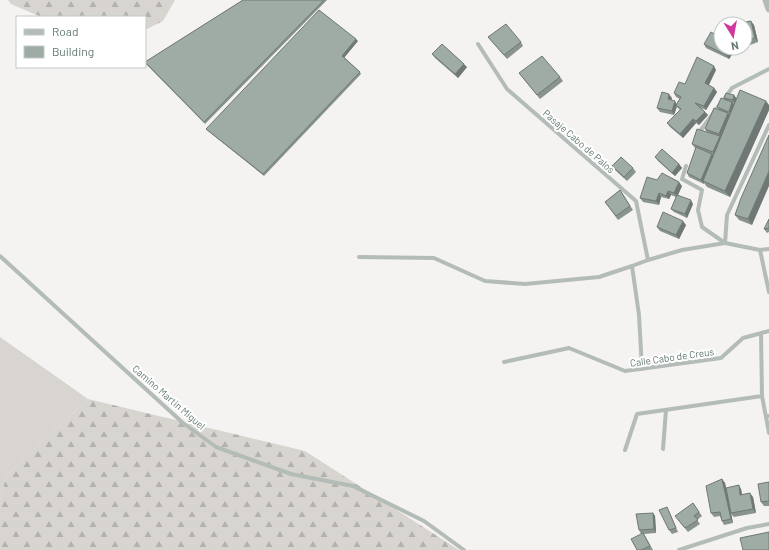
<svg xmlns="http://www.w3.org/2000/svg" width="769" height="550" viewBox="0 0 769 550" font-family="Barlow,sans-serif">
  <style>
    .forest { fill: url(#forest-firs) }
    .garden { fill: #d8d5d0 }
    .lines { fill: none; stroke-linecap: round; stroke-linejoin: round }
    .minor { stroke: #b4bcb8; stroke-width: 4 }
    .tertiary { stroke: #b4bcb8; stroke-width: 7 }
    .wall { fill: #89948f }
    .shaded-wall { fill: #6f7874 }
    .building { fill: #9faca6; stroke: #6f7874 }
    .labels { text-anchor: middle; dominant-baseline: central; stroke-width: 4; stroke-linejoin: round; paint-order: stroke }
    .street-label { font-size: 10px; fill: #647a70; stroke: #fff }
  </style>
  <defs>
    <pattern id="forest-firs" width="22" height="20" patternUnits="userSpaceOnUse"><rect width="22" height="20" fill="#d8d5d0"/><path d="M5 1l3.5 6h-7zM16 11l3.5 6h-7z" fill="#b3b2ad"/></pattern>
  </defs>
  <rect width="100%" height="100%" fill="#f5f2f2"/>
  <path class="forest" d="M 8,0 L 175,0 L 163,21 L 145,30 L 145,17 L 41,17 L 11,4 Z
    M 88,399 L 305,451 L 459,550 L 0,550 L 0,500 L 6,476 Z"/>
  <path class="garden" d="M 0,337 L 88,399 L 6,476 L 0,500 Z"/>
  <g class="lines">
    <path class="minor" d="M 478,44 L 507,89 L 636,201 L 648,260
      M 725,98 L 732,88 L 769,69
      M 697,135 L 721,103
      M 686,166 L 682,179 L 702,190 L 698,210 L 702,227 L 725,243
      M 725,243 L 727,215 L 769,125
      M 760,250 L 769,292
      M 0,256 L 183,423 L 216,447 L 291,474 L 353,486 L 424,521 L 464,550
      M 359,257 L 434,258 L 485,281 L 525,284 L 599,277 L 632,266 L 648,260 L 682,250 L 725,243 L 760,250 L 769,249
      M 632,266 L 639,315 L 642,369
      M 761,333 L 762,396 L 766,417
      M 504,362 L 569,348 L 625,371 L 721,358 L 743,338 L 769,331
      M 769,416 L 766,417 L 769,433
      M 663,449 L 666,410
      M 625,450 L 637,414 L 762,396
      M 679,550 L 747,528 L 769,524"/>
    <path class="tertiary" d="M 766,0 L 769,9"/>
  </g>
  <path class="wall" d="M 243,0 L 327,0 L 205,124 L 146,64 L 145,62 Z
    M 745,24 L 754,25 L 758,42 L 745,47 Z
    M 488,37 L 521,42 L 523,46 L 507,59 Z
    M 358,41 L 344,57 L 360,72 L 361,74 L 264,176 L 208,131 L 206,129 Z
    M 704,44 L 735,50 L 729,59 L 706,48 Z
    M 432,54 L 467,67 L 458,78 L 435,58 Z
    M 716,70 L 708,85 L 714,88 L 717,92 L 706,110 L 701,108 L 708,115 L 699,125 L 696,123 L 683,138 L 670,127 L 667,123 L 680,110 L 677,107 L 674,115 L 660,112 L 657,108 L 672,98 L 671,100 L 677,104 L 680,99 L 676,97 L 674,93 Z
    M 519,73 L 560,77 L 563,81 L 540,99 Z
    M 724,98 L 737,99 L 769,105 L 769,110 L 730,197 L 707,187 L 704,183 L 704,184 L 689,177 L 687,173 L 696,148 L 695,148 L 692,144 L 707,132 L 705,129 L 719,109 L 717,107 L 725,99 Z
    M 769,135 L 752,225 L 739,220 L 735,215 Z
    M 655,157 L 679,164 L 682,168 L 675,176 L 658,161 Z
    M 612,166 L 633,168 L 636,172 L 627,181 L 615,170 Z
    M 657,180 L 682,186 L 678,195 L 693,204 L 687,218 L 674,212 L 671,209 L 676,197 L 671,195 L 669,199 L 661,197 L 659,205 L 643,202 L 640,198 Z
    M 620,190 L 633,210 L 618,220 L 605,202 Z
    M 769,219 L 769,232 L 767,233 L 764,229 Z
    M 686,225 L 679,239 L 660,231 L 657,227 Z
    M 722,479 L 725,483 L 726,488 L 741,489 L 742,495 L 753,497 L 756,513 L 734,517 L 731,514 L 733,523 L 724,525 L 722,521 L 720,516 L 714,517 L 711,513 Z
    M 769,482 L 769,506 L 764,506 L 761,502 Z
    M 693,503 L 702,516 L 697,520 L 700,524 L 688,532 L 678,520 Z
    M 669,511 L 678,532 L 672,534 L 669,530 Z
    M 653,513 L 655,516 L 656,533 L 644,534 L 653,550 L 637,550 L 641,534 L 639,530 Z"/>
  <path class="shaded-wall" d="M 751,21 L 754,25 L 758,42 L 755,38 Z
    M 356,39 L 358,41 L 344,58 L 342,56 Z
    M 730,48 L 733,48 L 735,50 L 729,59 L 726,55 Z
    M 464,64 L 467,67 L 458,78 L 455,74 Z
    M 714,66 L 716,70 L 708,87 L 705,83 Z
    M 714,88 L 717,92 L 706,110 L 704,106 Z
    M 669,94 L 672,98 L 671,103 L 668,99 Z
    M 734,95 L 737,99 L 735,104 L 733,100 Z
    M 675,101 L 677,105 L 674,115 L 672,111 Z
    M 766,101 L 769,105 L 769,110 L 730,197 L 725,191 Z
    M 732,102 L 735,106 L 732,115 L 729,112 Z
    M 705,112 L 708,115 L 699,125 L 696,121 Z
    M 728,113 L 731,117 L 722,138 L 719,134 Z
    M 693,119 L 696,123 L 683,138 L 680,134 Z
    M 720,136 L 722,140 L 716,156 L 713,152 Z
    M 712,154 L 715,158 L 703,181 L 704,183 L 704,184 L 701,180 Z
    M 679,164 L 682,168 L 675,176 L 672,173 Z
    M 769,171 L 769,186 L 752,225 L 748,219 Z
    M 679,182 L 682,186 L 677,197 L 674,193 Z
    M 668,191 L 671,195 L 669,199 L 666,196 Z
    M 659,193 L 661,197 L 659,205 L 656,201 Z
    M 691,200 L 693,204 L 687,218 L 685,214 Z
    M 683,221 L 686,225 L 679,239 L 676,235 Z
    M 722,479 L 725,483 L 733,523 L 731,519 Z
    M 739,485 L 741,489 L 743,499 L 740,495 Z
    M 750,493 L 753,497 L 756,513 L 753,509 Z
    M 653,513 L 655,516 L 656,533 L 654,529 Z"/>
  <path class="building" d="M 243,0 L 324,0 L 204,122 L 145,62 Z
    M 319,10 L 356,39 L 342,56 L 360,72 L 263,174 L 206,129 Z
    M 751,21 L 755,38 L 745,42 L 745,24 L 735,24 Z
    M 506,24 L 521,42 L 504,55 L 488,37 Z
    M 721,27 L 721,36 L 720,35 L 718,28 Z
    M 711,32 L 721,38 L 721,48 L 730,48 L 726,55 L 704,44 Z
    M 442,44 L 464,64 L 455,74 L 432,54 Z
    M 542,56 L 560,77 L 537,95 L 519,73 Z
    M 697,57 L 714,66 L 705,83 L 714,88 L 704,106 L 695,103 L 705,112 L 696,121 L 693,119 L 680,134 L 667,123 L 681,109 L 676,105 L 681,97 L 674,93 L 679,82 L 685,84 Z
    M 740,90 L 766,101 L 725,191 L 703,181 Z
    M 662,92 L 669,94 L 668,99 L 675,101 L 672,111 L 657,108 Z
    M 726,93 L 734,95 L 733,100 L 724,98 Z
    M 721,98 L 732,102 L 729,112 L 717,107 Z
    M 714,108 L 728,113 L 719,134 L 705,129 Z
    M 697,129 L 720,136 L 713,152 L 692,144 Z
    M 769,135 L 769,171 L 748,219 L 735,215 L 741,198 Z
    M 696,147 L 712,154 L 701,180 L 687,173 Z
    M 662,149 L 679,164 L 672,173 L 655,157 Z
    M 621,157 L 633,168 L 624,177 L 612,166 Z
    M 662,173 L 679,182 L 674,193 L 668,191 L 666,196 L 659,193 L 656,201 L 640,198 L 647,177 L 657,180 Z
    M 620,190 L 630,206 L 616,216 L 605,202 Z
    M 677,195 L 691,200 L 685,214 L 671,209 Z
    M 663,212 L 683,221 L 676,235 L 657,227 Z
    M 769,219 L 769,228 L 764,229 Z
    M 722,479 L 731,519 L 722,521 L 720,512 L 711,513 L 706,486 Z
    M 769,482 L 769,501 L 761,502 L 758,484 Z
    M 739,485 L 740,495 L 750,493 L 753,509 L 731,513 L 726,488 Z
    M 693,503 L 699,512 L 694,516 L 698,520 L 685,528 L 675,516 Z
    M 667,507 L 676,528 L 669,530 L 659,510 Z
    M 653,513 L 654,529 L 639,530 L 636,514 Z
    M 769,532 L 769,550 L 743,550 L 740,538 Z
    M 643,533 L 650,546 L 641,550 L 637,550 L 631,539 Z"/>
  <g class="labels">
    <g class="street-label">
      <text transform="translate(579 141) rotate(41)">Pasaje Cabo de Palos</text>
      <text transform="translate(672 357) rotate(-8)">Calle Cabo de Creus</text>
      <text transform="translate(169 397) rotate(41)">Camino Martin Miguel</text>
    </g>
  </g>
  <rect x="16" y="16" width="130" height="52" fill="#ffffff" stroke="#c1cac6"/>
  <rect x="24" y="29" width="20" height="6" fill="#b4bcb8" stroke="#c1cac6"/>
  <text x="52" y="36" font-size="12" fill="#647a70">Road</text>
  <rect x="24" y="46" width="20" height="12" fill="#9faca6" stroke="#c1cac6"/>
  <text x="52" y="56" font-size="12" fill="#647a70">Building</text>
  <g transform="translate(733 36) rotate(169)"><circle r="19" fill="#ffffff" stroke="#c1cac6"/>
  <path d="M0-3L7 15L0 10L-7 15Z" fill="#cf399e"/>
  <text y="-6" font-size="11" font-weight="bold" text-anchor="middle" fill="#647a70">N</text>
  </g>
</svg>
